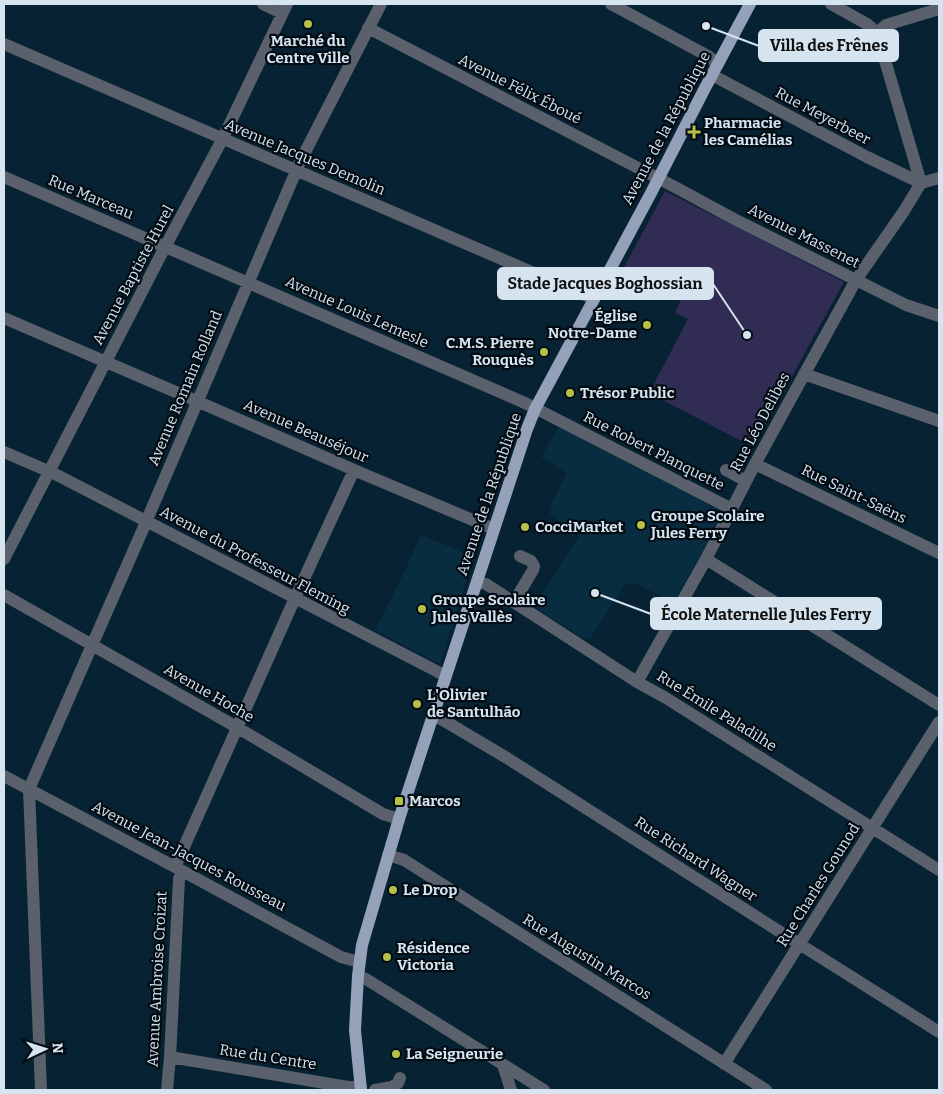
<svg xmlns="http://www.w3.org/2000/svg" width="943" height="1094" viewBox="0 0 943 1094" font-family="Bitter,serif">
  <style>
    .built { fill: #082d41 }
    .green { fill: #302c53 }
    .lines { fill: none; stroke-linecap: round; stroke-linejoin: round }
    .minor { stroke: #5a606c; stroke-width: 12 }
    .major { stroke: #94a1b9; stroke-width: 12 }
    .poi-dot { fill: #b7c148; stroke: #030b12; stroke-width: 2 }
    .labels { text-anchor: middle; dominant-baseline: central; stroke-width: 4.5; stroke-linejoin: round; paint-order: stroke }
    .poi-label { font-size: 15px; font-weight: bold; fill: #d5e4ef; stroke: #030b12; text-anchor: start }
    .street-label { font-size: 15px; fill: #d5e4ef; stroke: #030b12 }
    .leader { fill: none; stroke: #d5e4ef; stroke-width: 2 }
    .callout-dot { fill: #d5e4ef; stroke: #030b12; stroke-width: 2 }
    .callout { fill: #d5e4ef; stroke: #d5e4ef; stroke-width: 2 }
    .callout-label { font-size: 16px; text-anchor: middle; font-weight: bold; fill: #111 }
  </style>
  <rect width="100%" height="100%" fill="#072333"/>
  <path class="built" d="M 561,425 L 725,510 L 700,556 L 673,602 L 632,582 L 623,587 L 590,639 L 583,638 L 534,607 L 579,536 L 550,514 L 551,505 L 567,473 L 541,457 Z
    M 421,535 L 474,557 L 440,663 L 436,662 L 375,630 L 397,587 Z"/>
  <path class="green" d="M 665,191 L 844,282 L 753,447 L 649,393 L 688,319 L 675,313 L 682,297 L 624,267 Z"/>
  <g class="lines">
    <path class="minor" d="M 263,4 L 282,13
      M 611,4 L 708,56 L 718,64
      M 831,4 L 867,24 L 877,33
      M 368,28 L 673,186 L 736,220 L 906,305 L 939,316
      M 877,33 L 921,183
      M 877,33 L 886,25 L 939,9
      M 4,44 L 594,299
      M 712,75 L 867,157 L 921,183
      M 4,177 L 500,392 L 527,404 L 732,509
      M 921,183 L 939,178
      M 4,318 L 192,399 L 361,473 L 494,529
      M 804,374 L 939,421
      M 4,452 L 55,474 L 446,676
      M 755,464 L 939,553
      M 726,470 L 746,481
      M 4,559 L 165,247 L 223,138 L 287,4
      M 706,559 L 939,705
      M 477,582 L 486,584 L 637,682 L 666,698 L 939,870
      M 4,595 L 233,725 L 383,814 L 399,819
      M 514,602 L 533,570 L 534,566 L 531,561 L 520,556
      M 637,682 L 706,559 L 755,464 L 856,280 L 904,211 L 921,183
      M 433,716 L 443,720 L 507,758 L 793,940 L 939,1032
      M 4,776 L 175,867 L 341,957 L 359,962
      M 388,855 L 404,860 L 766,1090
      M 175,867 L 291,607 L 354,470
      M 358,976 L 366,979 L 544,1090
      M 170,1057 L 348,1087 L 361,1087
      M 724,1064 L 939,722
      M 503,1065 L 511,1090
      M 41,1090 L 29,789 L 143,529 L 300,162 L 381,4
      M 167,1090 L 170,1057 L 179,879 L 183,871
      M 375,1090 L 392,1087 L 398,1083 L 400,1078"/>
    <path class="major" d="M 361,1090 L 355,1030 L 358,976 L 362,945 L 399,819 L 527,429 L 535,409 L 651,193 L 705,88 L 750,4"/>
  </g>
  <g class="poi-dot">
    <circle cx="308" cy="24" r="5"/>
    <path d="M691.5 124.5h5v5h5v5h-5v5h-5v-5h-5v-5h5z"/>
    <circle cx="647" cy="325" r="5"/>
    <circle cx="544" cy="352" r="5"/>
    <circle cx="570" cy="393" r="5"/>
    <circle cx="641" cy="525" r="5"/>
    <circle cx="525" cy="527" r="5"/>
    <circle cx="422" cy="609" r="5"/>
    <circle cx="417" cy="704" r="5"/>
    <rect x="394" y="796" width="10" height="10" rx="2.5"/>
    <circle cx="393" cy="890" r="5"/>
    <circle cx="387" cy="957" r="5"/>
    <circle cx="396" cy="1054" r="5"/>
  </g>
  <g class="labels">
    <g class="poi-label">
      <text x="308" y="41" text-anchor="middle">Marché du<tspan x="308" dy="17">Centre Ville</tspan></text>
      <text x="704" y="123">Pharmacie<tspan x="704" dy="17">les Camélias</tspan></text>
      <text x="637" y="316" text-anchor="end">Église<tspan x="637" dy="17">Notre-Dame</tspan></text>
      <text x="534" y="343" text-anchor="end">C.M.S. Pierre<tspan x="534" dy="17">Rouquès</tspan></text>
      <text x="580" y="393">Trésor Public</text>
      <text x="651" y="516">Groupe Scolaire<tspan x="651" dy="17">Jules Ferry</tspan></text>
      <text x="535" y="527">CocciMarket</text>
      <text x="432" y="600">Groupe Scolaire<tspan x="432" dy="17">Jules Vallès</tspan></text>
      <text x="427" y="695">L'Olivier<tspan x="427" dy="17">de Santulhão</tspan></text>
      <text x="409" y="801">Marcos</text>
      <text x="403" y="890">Le Drop</text>
      <text x="397" y="948">Résidence<tspan x="397" dy="17">Victoria</tspan></text>
      <text x="406" y="1054">La Seigneurie</text>
    </g>
    <g class="street-label">
      <text transform="translate(520 89) rotate(27)">Avenue Félix Éboué</text>
      <text transform="translate(823 116) rotate(28)">Rue Meyerbeer</text>
      <text transform="translate(666 128) rotate(-62)">Avenue de la République</text>
      <text transform="translate(305 157) rotate(23)">Avenue Jacques Demolin</text>
      <text transform="translate(91 197) rotate(23)">Rue Marceau</text>
      <text transform="translate(804 236) rotate(27)">Avenue Massenet</text>
      <text transform="translate(133 275) rotate(-62)">Avenue Baptiste Hurel</text>
      <text transform="translate(357 312) rotate(24)">Avenue Louis Lemesle</text>
      <text transform="translate(185 388) rotate(-67)">Avenue Romain Rolland</text>
      <text transform="translate(760 422) rotate(-62)">Rue Léo Delibes</text>
      <text transform="translate(306 431) rotate(24)">Avenue Beauséjour</text>
      <text transform="translate(654 451) rotate(27)">Rue Robert Planquette</text>
      <text transform="translate(489 494) rotate(-71)">Avenue de la République</text>
      <text transform="translate(854 494) rotate(26)">Rue Saint-Saëns</text>
      <text transform="translate(255 560) rotate(28)">Avenue du Professeur Fleming</text>
      <text transform="translate(209 693) rotate(30)">Avenue Hoche</text>
      <text transform="translate(717 711) rotate(32)">Rue Émile Paladilhe</text>
      <text transform="translate(189 856) rotate(28)">Avenue Jean-Jacques Rousseau</text>
      <text transform="translate(696 859) rotate(33)">Rue Richard Wagner</text>
      <text transform="translate(818 885) rotate(-58)">Rue Charles Gounod</text>
      <text transform="translate(587 957) rotate(32)">Rue Augustin Marcos</text>
      <text transform="translate(157 979) rotate(-87)">Avenue Ambroise Croizat</text>
      <text transform="translate(268 1057) rotate(9)">Rue du Centre</text>
    </g>
  </g>
  <path class="leader" d="M706 26L759 46M747 335L713 284M595 593L651 614"/>
  <g class="callout-dot">
    <circle cx="706" cy="26" r="5"/>
    <circle cx="747" cy="335" r="5"/>
    <circle cx="595" cy="593" r="5"/>
  </g>
  <g class="callout">
    <rect x="759" y="30" width="139" height="31" rx="5"/>
    <rect x="498" y="268" width="215" height="31" rx="5"/>
    <rect x="651" y="598" width="230" height="31" rx="5"/>
  </g>
  <g class="callout-label">
    <text x="829" y="51">Villa des Frênes</text>
    <text x="605" y="289">Stade Jacques Boghossian</text>
    <text x="766" y="620">École Maternelle Jules Ferry</text>
  </g>
  <rect width="943" height="1094" fill="none" stroke="#d5e4ef" stroke-width="10"/>
  <g transform="translate(45 1049) rotate(86)" stroke="#030b12" stroke-width="4" paint-order="stroke">
  <path d="M0-4L9 19L0 12L-9 19Z" fill="#d5e4ef"/>
  <text y="-8" font-size="14" font-weight="bold" text-anchor="middle" fill="#d5e4ef">N</text>
  </g>
</svg>
